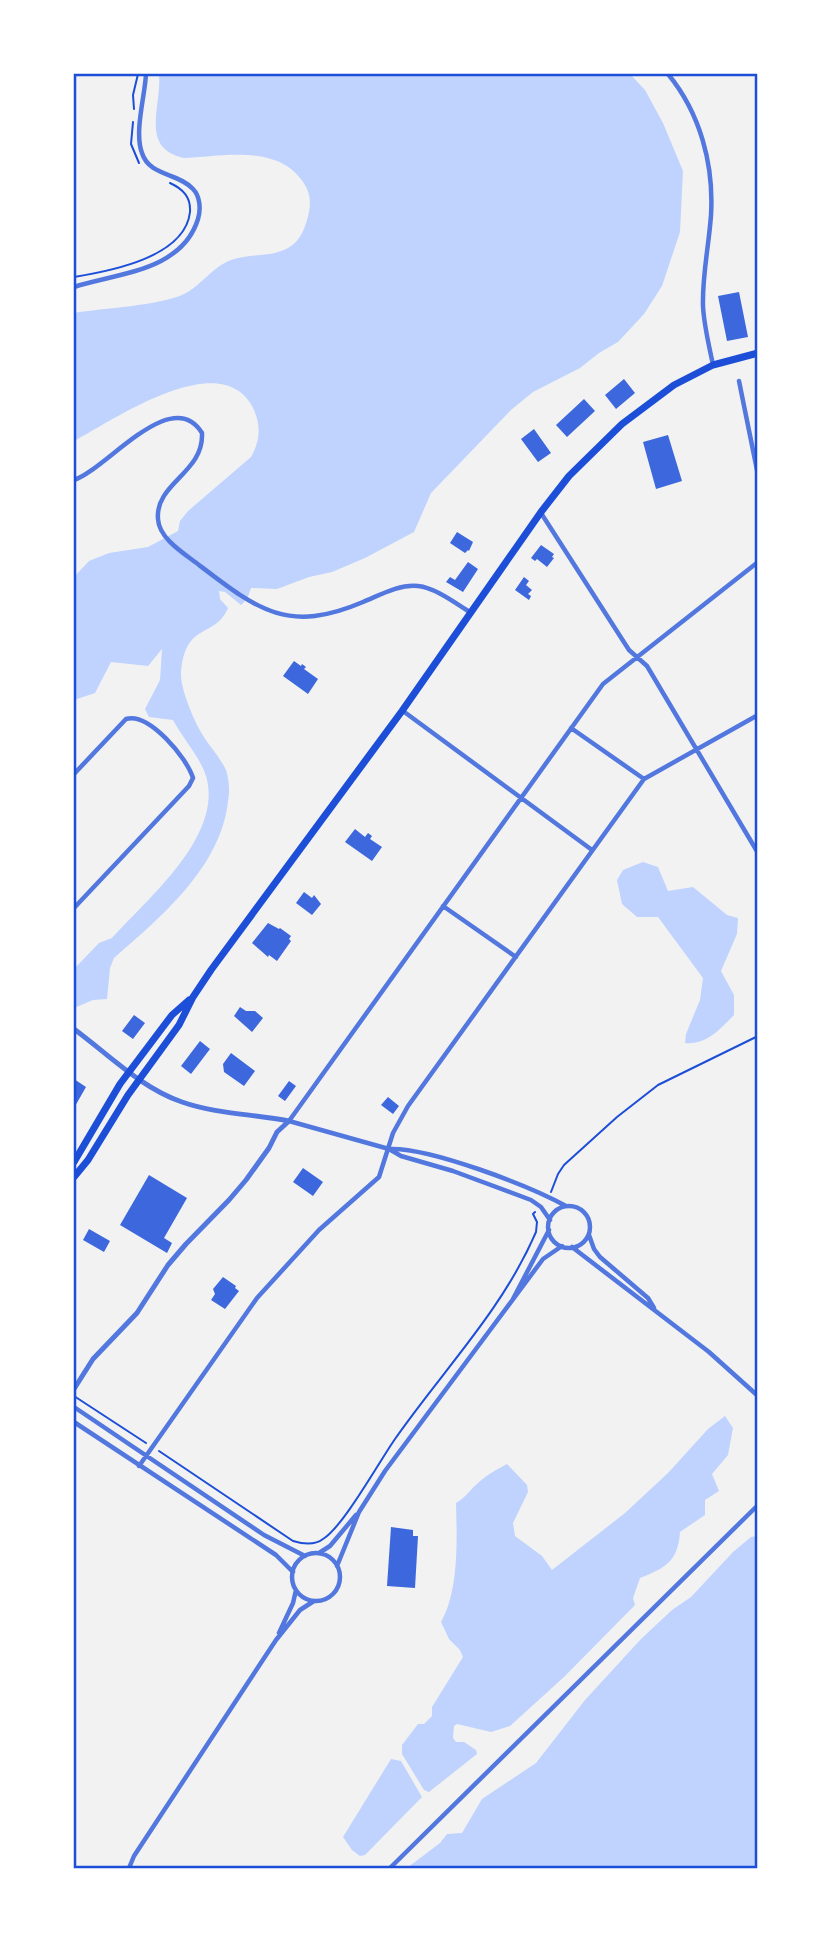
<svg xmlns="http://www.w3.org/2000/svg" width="831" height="1942" viewBox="0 0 831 1942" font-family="'Open Sans',sans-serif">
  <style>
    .water { fill: #bfd3fe }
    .building { fill: #3d67dc }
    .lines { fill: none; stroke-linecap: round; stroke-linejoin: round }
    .path { stroke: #1d4ed8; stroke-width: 2 }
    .minor { stroke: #5277de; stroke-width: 4.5 }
    .tertiary { stroke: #5277de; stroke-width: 5 }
    .primary { stroke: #1d4ed8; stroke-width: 7 }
    .neatline { fill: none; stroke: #1d4ed8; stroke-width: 2.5 }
  </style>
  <rect width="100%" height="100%" fill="#f2f2f2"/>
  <path class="water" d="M 159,74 L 630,74 L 645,90 L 663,123 L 683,171 L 680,232 L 662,286 L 644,314 L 618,342 L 599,353 L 580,368 L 533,392 L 511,410 L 431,493 L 414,532 L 365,558 L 332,572 L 309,577 L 277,589 L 251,588 L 247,599 L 241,605 L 225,592 L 219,591 L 220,599 L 228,608 C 215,639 185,621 181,673 C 180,688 194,721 202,734 C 209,746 220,757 226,770 C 229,779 230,792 228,801 C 221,867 161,917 114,958 L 110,968 L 107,999 L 93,1000 L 74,1008 L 74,969 L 99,943 L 112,938 C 147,899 224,836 206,776 C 200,757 183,739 173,720 L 149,717 L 145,709 L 160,680 L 162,649 L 148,666 L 111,662 L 95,693 L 74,700 L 74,577 L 89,561 L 109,553 L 148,547 L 178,531 L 180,521 L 188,511 L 251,457 C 261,440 261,423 252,406 C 219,346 112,421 74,441 L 74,313 C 103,308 159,306 184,294 C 201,286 212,267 231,260 C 249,253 270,258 288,248 C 301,241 306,226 309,212 C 311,201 310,192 303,182 C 278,144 222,156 184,158 C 139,148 162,107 159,74 Z
    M 643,862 L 658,867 L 668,891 L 693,887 L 727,915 L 738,918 L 737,934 L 721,971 L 734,995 L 734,1015 C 720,1029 707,1045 685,1043 L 686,1034 L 700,1000 L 703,978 L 658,917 L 637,917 L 622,904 L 617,880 L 623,870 Z
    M 725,1416 L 733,1428 L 728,1455 L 712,1474 L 719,1491 L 705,1500 L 705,1515 L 680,1532 C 678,1562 665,1568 640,1578 L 633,1598 L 635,1605 L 564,1677 L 510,1726 L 491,1732 L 457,1724 L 454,1726 L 453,1738 L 456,1742 L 464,1742 L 476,1750 L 477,1754 L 429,1792 L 424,1790 L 402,1754 L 402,1745 L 418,1724 L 424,1724 L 432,1716 L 432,1707 L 463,1657 L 460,1650 L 449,1639 L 441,1622 C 459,1591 457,1539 456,1503 C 466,1497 469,1491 477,1484 C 486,1475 496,1470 507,1464 L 527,1485 L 528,1492 L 513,1523 L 515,1536 L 542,1556 L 552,1570 L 625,1513 L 668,1473 L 708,1429 Z
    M 757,1536 L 757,1868 L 407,1868 L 440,1843 L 447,1834 L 462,1833 L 482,1799 L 536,1763 L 585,1700 L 641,1639 L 672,1610 L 691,1597 L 733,1552 L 751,1537 Z
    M 391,1759 L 401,1761 L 422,1797 L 365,1855 L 360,1856 L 352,1850 L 343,1837 Z"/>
  <path class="building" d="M 739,292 L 748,337 L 727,341 L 718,296 Z
    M 624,379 L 635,393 L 616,409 L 605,395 Z
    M 584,399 L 595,411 L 567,437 L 556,425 Z
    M 534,429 L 551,453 L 538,462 L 521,439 Z
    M 668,435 L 682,481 L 656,489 L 643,442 Z
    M 457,532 L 473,542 L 469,551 L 468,550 L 465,553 L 450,543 Z
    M 541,545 L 554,554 L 552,557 L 554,558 L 547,567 L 537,559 L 535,561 L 531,558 Z
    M 468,562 L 478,569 L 463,592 L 446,582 L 450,577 L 455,580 Z
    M 524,577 L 529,581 L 526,585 L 532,590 L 528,594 L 531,596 L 529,600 L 515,590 Z
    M 294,661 L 301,666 L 302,664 L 306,667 L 304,669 L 318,679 L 308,694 L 283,676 Z
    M 355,829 L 365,837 L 368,833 L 372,836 L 370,839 L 382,847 L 372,861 L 345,842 Z
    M 304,892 L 312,898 L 314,895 L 321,904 L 312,915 L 296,903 Z
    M 268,923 L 279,929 L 280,928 L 291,936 L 289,939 L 291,941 L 277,961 L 269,955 L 268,957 L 252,943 Z
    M 240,1007 L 246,1011 L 255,1011 L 263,1018 L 252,1032 L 234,1016 Z
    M 134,1015 L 145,1023 L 133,1039 L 122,1031 Z
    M 200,1041 L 210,1049 L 191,1074 L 181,1066 Z
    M 231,1053 L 255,1071 L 244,1086 L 224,1072 L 223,1064 Z
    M 74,1079 L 86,1087 L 74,1108 Z
    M 289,1081 L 296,1086 L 285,1101 L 278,1096 Z
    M 388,1097 L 399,1106 L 393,1114 L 381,1105 Z
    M 303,1168 L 323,1182 L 313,1196 L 293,1182 Z
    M 149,1175 L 187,1198 L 164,1238 L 172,1243 L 167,1253 L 120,1225 Z
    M 89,1229 L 110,1241 L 104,1252 L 83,1240 Z
    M 223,1277 L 236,1286 L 235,1288 L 239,1291 L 225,1309 L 211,1300 L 215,1294 L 213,1289 Z
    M 391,1527 L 413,1530 L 413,1536 L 418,1536 L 415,1588 L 387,1586 Z"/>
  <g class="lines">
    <path class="path" d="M 134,109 L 133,95 L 138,74
      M 133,122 L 131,144 L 139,163
      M 74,277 C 111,271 185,257 190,212 C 191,197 183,189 170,183
      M 551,1192 L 558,1174 L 564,1165 L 617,1117 L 658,1085 L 758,1036
      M 74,1396 L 146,1443
      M 159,1451 L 293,1541 C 303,1544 314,1546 323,1539 C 343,1527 379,1462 395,1439 C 443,1370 502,1311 536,1232 L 537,1222 L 533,1214 L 535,1212"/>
    <path class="minor" d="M 668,74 C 700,113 714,164 711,215 C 709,245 702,276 703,306 C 704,326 709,345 713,365
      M 74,287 C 118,273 182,271 198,219 C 201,209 200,196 193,189 C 179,173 149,176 142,153 C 134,132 145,96 146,74
      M 739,381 L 758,475
      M 74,480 C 107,469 172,384 202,433 C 204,473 155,483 158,519 C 159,539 185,554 199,565 C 258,610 288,634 363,602 C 380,595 399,584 418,586 C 436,588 455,603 470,612
      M 541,513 L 629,650 L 647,666 L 758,853
      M 403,711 L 592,850
      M 571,728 L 644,779
      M 74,774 L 126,719 C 149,712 187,758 193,778 L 189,786 L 74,908
      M 443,906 L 516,957
      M 389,1149 C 429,1147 530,1186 566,1206
      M548 1227a21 21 0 1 1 42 0a21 21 0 1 1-42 0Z
      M 550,1220 L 541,1207 L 531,1200 L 453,1171 L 401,1156 L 389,1149 L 289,1121 L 603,684 L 758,562
      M 589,1235 L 594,1249 L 600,1257 L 648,1298 L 654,1308
      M 572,1247 L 709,1352 L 758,1396
      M 513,1299 L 549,1230
      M 74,1407 L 264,1535 L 305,1556
      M 74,1422 L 276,1555 L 293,1572
      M 139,1466 L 257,1298 L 319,1230 L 379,1177 L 393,1133 L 408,1106 L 644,779 L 758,715
      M 319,1553 L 330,1546 L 356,1515
      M292 1577a24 24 0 1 1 48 0a24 24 0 1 1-48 0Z
      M 337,1566 L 359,1512 L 385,1471 L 543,1259 L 562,1246
      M 279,1633 L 293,1603 L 296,1590
      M 129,1868 L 134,1856 L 276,1640 L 300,1610 L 314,1601
      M 390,1868 L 758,1505"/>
    <path class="tertiary" d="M 74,1029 C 108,1054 141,1088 182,1102 C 216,1114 254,1114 289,1121
      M 74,1389 L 93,1359 L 137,1313 L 168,1265 L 186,1244 L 229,1200 L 246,1180 L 269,1148 L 277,1132 L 289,1121"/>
    <path class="primary" d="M 74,1162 L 120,1084 L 172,1015 L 189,1000
      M 74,1177 L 88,1160 L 128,1095 L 179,1025 L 193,997 L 211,970 L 402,711 L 541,512 L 569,476 L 622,424 L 674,385 L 713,365 L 758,353"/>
  </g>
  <rect width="831" height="1942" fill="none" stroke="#ffffff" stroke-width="150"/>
  <rect x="75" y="75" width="681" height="1792" class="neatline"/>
</svg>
